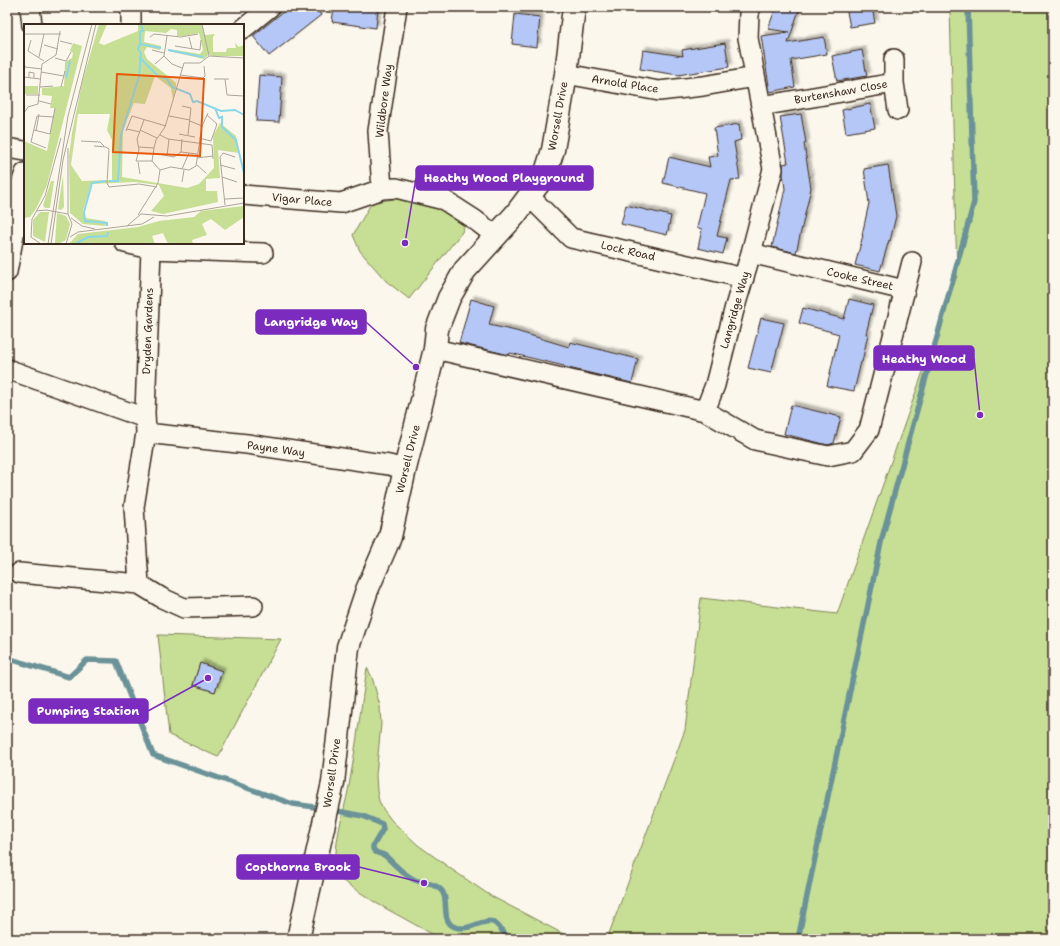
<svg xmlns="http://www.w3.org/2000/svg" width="1060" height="946" viewBox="0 0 1060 946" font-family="'Shantell Sans',sans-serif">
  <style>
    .green { fill: #c7df94; stroke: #818459; fill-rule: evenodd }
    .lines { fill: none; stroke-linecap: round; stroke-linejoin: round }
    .stream { stroke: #6a9298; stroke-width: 5.5 }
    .building { fill: #b5c7f6; stroke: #3b2a1e; filter: url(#shadow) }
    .minor-casing { stroke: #3b2a1e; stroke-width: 22 }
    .tertiary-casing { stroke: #3b2a1e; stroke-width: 25 }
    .minor { stroke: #fbf7ec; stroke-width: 19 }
    .tertiary { stroke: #fbf7ec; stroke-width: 22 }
    .labels { text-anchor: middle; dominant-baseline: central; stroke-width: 3.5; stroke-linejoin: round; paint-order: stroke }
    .street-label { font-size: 11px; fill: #3b2a1e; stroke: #fbf7ec }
    .inset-river { fill: none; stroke: #8ad7ea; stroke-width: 2 }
    .inset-road { fill: none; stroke: #aea59a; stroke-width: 1 }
    .view { fill: #e8590c; fill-opacity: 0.15; stroke: #e8590c; stroke-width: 2 }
    .inset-edge { fill: none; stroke: #3b2a1e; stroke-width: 2 }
    .leader { fill: none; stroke: #7b2cbf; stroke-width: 1.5 }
    .callout-dot { fill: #7b2cbf; stroke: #fbf7ec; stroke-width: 1.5 }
    .callout { fill: #7b2cbf; stroke: #7b2cbf; stroke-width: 1.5 }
    .callout-label { font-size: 12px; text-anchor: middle; font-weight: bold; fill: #fff }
  </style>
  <defs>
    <filter id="shadow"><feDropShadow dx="3.5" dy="-3.5" stdDeviation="1" flood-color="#0004"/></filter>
  </defs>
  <rect width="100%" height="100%" fill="#fbf7ec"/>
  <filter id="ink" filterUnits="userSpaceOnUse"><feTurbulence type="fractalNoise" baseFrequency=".025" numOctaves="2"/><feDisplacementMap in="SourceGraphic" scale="8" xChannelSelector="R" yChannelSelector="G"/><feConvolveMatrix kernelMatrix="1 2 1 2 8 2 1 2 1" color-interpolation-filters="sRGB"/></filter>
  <g filter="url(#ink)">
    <path class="green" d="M 950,7 L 1053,7 L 1053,939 L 607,939 L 685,730 L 701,598 L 837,614 L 957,276 Z
      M 402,198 L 434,206 L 466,222 L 462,232 L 409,299 L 386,281 L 360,251 L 353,235 L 372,202 Z
      M 158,635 L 281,639 L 218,757 L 169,735 ZM 200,663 L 222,671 L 215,692 L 193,685 Z
      M 367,668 L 372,677 L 380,706 L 381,724 L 376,775 L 377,791 L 379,801 L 383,809 L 392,821 L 418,845 L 454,871 L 491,896 L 573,939 L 441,939 L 376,903 L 337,877 C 332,845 343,817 349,786 C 356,747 361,707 367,668 Z"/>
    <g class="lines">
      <path class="stream" d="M 7,658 L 69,677 L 87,660 L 116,661 L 153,755 L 293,804 L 322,808
        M 332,810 L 363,816 L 382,824 L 383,829 L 373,846 L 373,849 C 376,854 379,853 384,855 C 388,857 391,862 395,865 C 401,871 407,876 415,880 C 422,883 435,883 440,889 C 451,898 439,921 455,927 C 469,932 483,918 493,922 C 498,924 505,935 510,939
        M 798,939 L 882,538 L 974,202 L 968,7"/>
    </g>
    <path class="building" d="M 289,7 L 314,7 L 321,15 L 269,56 L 253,36 Z
      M 334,7 L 378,7 L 376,28 L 332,22 Z
      M 776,7 L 800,7 L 788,43 L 824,37 L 827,54 L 791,60 L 795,87 L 770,92 L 761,36 L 789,32 L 768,29 Z
      M 846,7 L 872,7 L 875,23 L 850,27 Z
      M 515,14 L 540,17 L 537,47 L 512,44 Z
      M 725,43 L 729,67 L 678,75 L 640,69 L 643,50 L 683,56 L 682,50 Z
      M 862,50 L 867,76 L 837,81 L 832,56 Z
      M 259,75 L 282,77 L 279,122 L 256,121 Z
      M 870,104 L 875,128 L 846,133 L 842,110 Z
      M 801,114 L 806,143 L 804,144 L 811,188 L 796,253 L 772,247 L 785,189 L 783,174 L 783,164 L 788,163 L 780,117 Z
      M 739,124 L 741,140 L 734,142 L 740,179 L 731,180 L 717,236 L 727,238 L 723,254 L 698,248 L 702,229 L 697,228 L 705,193 L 663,183 L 669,157 L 710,167 L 708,157 L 718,156 L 714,128 Z
      M 888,165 L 896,216 L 890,241 L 889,240 L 880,271 L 855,265 L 863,235 L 862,235 L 869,203 L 864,169 Z
      M 626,205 L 671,216 L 667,235 L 621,224 Z
      M 471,299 L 494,306 L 489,325 L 516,331 L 569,347 L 570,342 L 638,359 L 632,383 L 564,367 L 564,366 L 510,353 L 509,355 L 459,343 Z
      M 849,299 L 873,305 L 866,334 L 868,334 L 862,362 L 861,362 L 854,391 L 827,386 L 839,334 L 799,323 L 803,308 L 844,319 Z
      M 761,318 L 784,323 L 771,373 L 748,368 Z
      M 791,405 L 841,417 L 834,443 L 828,445 L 784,434 Z
      M 200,663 L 222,671 L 215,692 L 193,685 Z"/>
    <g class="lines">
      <g class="minor-casing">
        <path id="minor" d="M 30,7 L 32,25
          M 131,7 L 131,25
          M 243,29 L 270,7
          M 894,59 L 894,83 L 898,110
          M 566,74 L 659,91 L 703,86 L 755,77
          M 761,106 L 894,83
          M 7,148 L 25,151
          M 382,189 L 378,131 L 397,7
          M 243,195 L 341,203 L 382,189 L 396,188 L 444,200 L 475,220 L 496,236
          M 529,196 L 571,238 L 744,278
          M 125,243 L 151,249 L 263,253
          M 151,249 L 145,413 L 146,433 L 134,507 L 139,584 L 162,598 L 184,608 L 253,606
          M 751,253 L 904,290
          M 7,272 L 17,218 L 20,187 L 25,173
          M 435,349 L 705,411 L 755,440 L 828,456 L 853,451 L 869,430 L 912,262
          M 7,369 L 145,418
          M 705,411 L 715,385 L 734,310 L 751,253 L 773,169 L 748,38 L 749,13 L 751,7
          M 146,433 L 247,444 L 389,465 L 405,469
          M 19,573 L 139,584"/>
      </g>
      <g class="tertiary-casing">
        <path id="tertiary" d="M 298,939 L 333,783 L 348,647 L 367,590 L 390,537 L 405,469 L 435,349 L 437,329 L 449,298 L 465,270 L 515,215 L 545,175 L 553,150 L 566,74 L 574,7"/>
      </g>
      <use href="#minor" class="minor"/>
      <use href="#tertiary" class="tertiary"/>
    </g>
  </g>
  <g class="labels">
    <g class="street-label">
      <text transform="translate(625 84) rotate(9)">Arnold Place</text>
      <text transform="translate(841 92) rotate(-10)">Burtenshaw Close</text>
      <text transform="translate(384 101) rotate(-83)">Wildbore Way</text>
      <text transform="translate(558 116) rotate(-80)">Worsell Drive</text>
      <text transform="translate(302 200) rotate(5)">Vigar Place</text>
      <text transform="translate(628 251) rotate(13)">Lock Road</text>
      <text transform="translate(860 279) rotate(13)">Cooke Street</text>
      <text transform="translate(735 310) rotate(-74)">Langridge Way</text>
      <text transform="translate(148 331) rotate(-88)">Dryden Gardens</text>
      <text transform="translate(276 449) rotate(8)">Payne Way</text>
      <text transform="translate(408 459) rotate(-76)">Worsell Drive</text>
      <text transform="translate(332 773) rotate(-82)">Worsell Drive</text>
    </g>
  </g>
  <g transform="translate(24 24)">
    <rect width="220" height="220" fill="#fbf7ec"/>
    <path d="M 75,0 L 83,0 L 75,19 L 80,21 L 114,7 L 114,0 L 178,0 L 181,11 L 191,10 L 189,13 L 189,28 L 202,28 L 203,24 L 212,24 L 211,19 L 215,23 L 220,21 L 220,32 L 188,32 L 185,30 L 180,35 L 144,27 L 145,25 L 176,30 L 179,26 L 175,9 L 160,12 L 153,12 L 153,6 L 147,5 L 142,9 L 121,7 L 120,18 L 137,22 L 136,26 L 123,23 L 120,28 L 123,35 L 152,59 L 152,62 L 149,76 L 147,64 L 131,52 L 121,80 L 110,79 L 99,106 L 98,153 L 163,164 L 175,160 L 190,144 L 189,112 L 196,99 L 212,112 L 215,129 L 194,126 L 196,154 L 182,155 L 182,167 L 193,167 L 194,178 L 139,190 L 127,187 L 140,172 L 135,161 L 111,158 L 67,160 L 59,187 L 62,194 L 81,197 L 82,202 L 59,200 L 46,189 L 45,132 L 48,109 L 58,59 ZM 54,90 L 86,90 L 83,106 L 88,116 L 88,156 L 58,157 L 47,141 ZM 49,19 L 58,22 L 23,161 L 12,185 L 6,193 L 0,194 L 0,117 L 23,127 L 31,84 L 26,84 L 28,72 L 18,71 L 18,64 L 40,62 L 41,38 L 48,34 L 49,29 L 46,27 ZM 0,62 L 14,62 L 14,70 L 1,70 L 1,75 ZM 39,151 L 40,183 L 37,186 L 34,185 ZM 27,157 L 30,157 L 26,184 L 21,184 L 19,181 ZM 220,182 L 220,193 L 201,206 L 187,195 L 178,200 L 183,211 L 168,216 L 169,220 L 144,220 L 139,209 L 128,212 L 131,220 L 45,220 L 54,210 L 114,203 L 135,197 L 170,193 L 177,187 ZM 16,188 L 25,188 L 21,218 L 9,212 L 9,196 ZM 33,189 L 42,192 L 46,200 L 42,216 L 34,220 L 31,219 Z" fill="#c7df94" fill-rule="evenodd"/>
    <path class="inset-river" d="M 116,20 L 137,24M 144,26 L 179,33M 115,33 L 134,52 L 143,55 L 148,63 L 166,70 L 169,78 L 173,77 L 197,87 L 211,86 L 220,91M 42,54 L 46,37M 191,84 L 195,94 L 198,93 L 198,103 L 212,116 L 220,149M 82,157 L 68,159 L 60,188 L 61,197 L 83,199 L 83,202M 85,157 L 94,157 L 97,111 L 115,52 L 117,29 L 114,25 L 116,20 L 116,8 L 119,7 L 117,0M 53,219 L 64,213 L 83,212 L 84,208"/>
    <path class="inset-road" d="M 178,0 L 185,32M 0,10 L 37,10M 143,12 L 140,32 L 148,40 L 158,44M 126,13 L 130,10 L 157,13 L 174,10M 165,13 L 168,25M 7,16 L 4,27 L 20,37M 36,17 L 48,20M 20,21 L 34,25M 151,22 L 176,26 L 177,16M 128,26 L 140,29M 185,32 L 220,34M 15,33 L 20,10M 31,34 L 42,37 L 47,28M 0,39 L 1,43 L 18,45M 131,40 L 140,32M 17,48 L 40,52M 156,51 L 179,54 L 181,52 L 180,42M 0,53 L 16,55M 5,53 L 5,48 L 10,49 L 10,54M 190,55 L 205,55M 201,55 L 203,71 L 220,72M 16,63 L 29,62M 37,63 L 41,47M 2,71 L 16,71M 15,77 L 27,80M 158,82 L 167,84 L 164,111M 0,89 L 4,83 L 14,80 L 18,40 L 32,31 L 36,7M 145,92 L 166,96M 120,96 L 113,115 L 115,126 L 112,137 L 128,137M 178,102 L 184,89M 103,105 L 116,108M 10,106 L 26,110 L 31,84M 116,106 L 133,114M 12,107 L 15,90M 102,107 L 108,92 L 142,102M 155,110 L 171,113M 136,111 L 144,115 L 188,121 L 189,135M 175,114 L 187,117 L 193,100 L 183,91M 57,117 L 76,118 L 80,122M 70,122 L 82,123 L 85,125 L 83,159 L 85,163 L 115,160 L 133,163M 115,123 L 130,124M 22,124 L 7,118 L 13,92 L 30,93M 157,128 L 158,115M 129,129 L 150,133 L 157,128 L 173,130M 143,132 L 145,115M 173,134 L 189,132M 114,138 L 116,150M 173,141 L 182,149M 196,141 L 211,145M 158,145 L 165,129M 136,146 L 147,143 L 165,146 L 172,142 L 178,102 L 166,97M 198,153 L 213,158M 158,158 L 160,146M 201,175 L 220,174M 201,181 L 196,133 L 199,129 L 211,133M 12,187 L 22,186 L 44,190 L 48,200 L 42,220M 44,190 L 44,124M 114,191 L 134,159 L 136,146 L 128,137 L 130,124 L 132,116 L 141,103 L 160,39 L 176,39 L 185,32M 47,194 L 58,202 L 71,205M 103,202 L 117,190 L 143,192 L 220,179M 46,213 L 54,208 L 118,200 L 130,193M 17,220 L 7,213 L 8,195 L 21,172 L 37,114M 24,220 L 44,92 L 68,0M 27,220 L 39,136 L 72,0"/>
    <path class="view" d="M 93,50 L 180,55 L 176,132 L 89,128 Z"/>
    <rect width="220" height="220" class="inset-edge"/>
  </g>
  <path class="leader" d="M405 243L416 178M416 367L366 322M980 415L974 358M208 678L148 711M424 883L359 867"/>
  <g class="callout-dot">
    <circle cx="405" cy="243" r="4"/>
    <circle cx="416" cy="367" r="4"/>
    <circle cx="980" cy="415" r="4"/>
    <circle cx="208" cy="678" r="4"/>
    <circle cx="424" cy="883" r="4"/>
  </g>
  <g class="callout">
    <rect x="416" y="166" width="177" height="24" rx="4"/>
    <rect x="256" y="310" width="110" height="24" rx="4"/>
    <rect x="874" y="346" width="100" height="24" rx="4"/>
    <rect x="29" y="699" width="119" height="24" rx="4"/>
    <rect x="237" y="855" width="122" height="24" rx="4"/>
  </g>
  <g class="callout-label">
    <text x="504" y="182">Heathy Wood Playground</text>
    <text x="311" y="326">Langridge Way</text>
    <text x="924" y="363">Heathy Wood</text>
    <text x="88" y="715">Pumping Station</text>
    <text x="298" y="871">Copthorne Brook</text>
  </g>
  <rect width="1060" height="946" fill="none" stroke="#fbf7ec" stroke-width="24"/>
  <rect x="12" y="12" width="1036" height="922" fill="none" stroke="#3b2a1e" stroke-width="1.5" filter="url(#ink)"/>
</svg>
